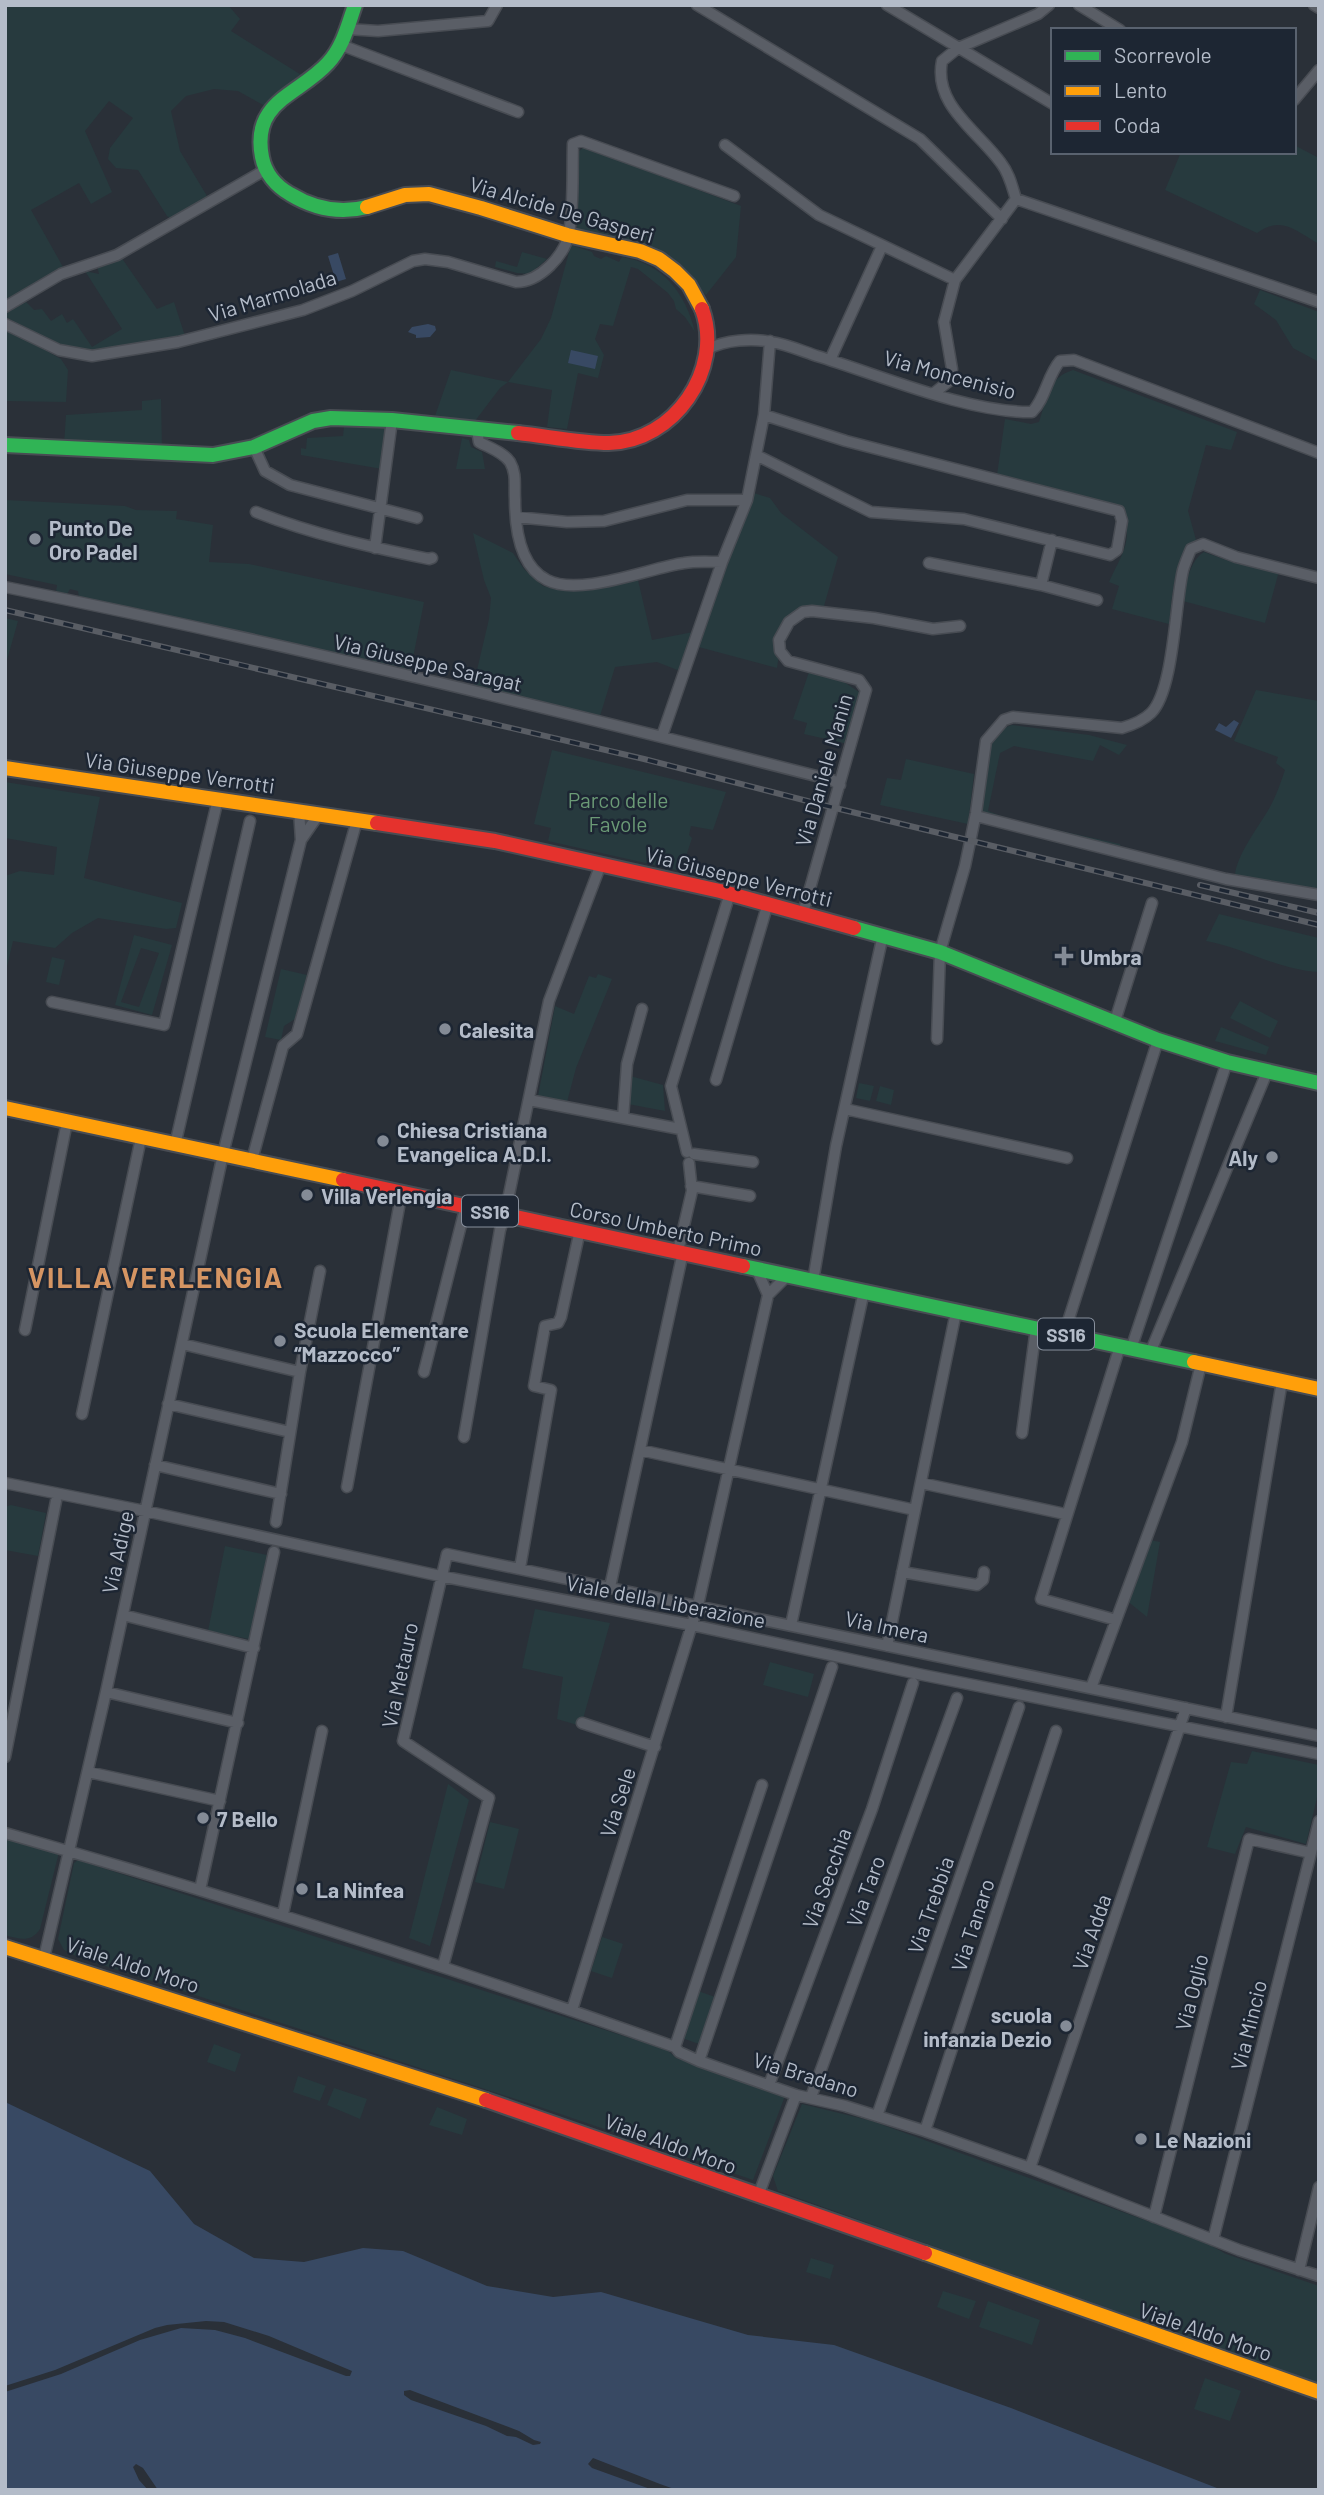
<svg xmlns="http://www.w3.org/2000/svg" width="1324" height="2495" viewBox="0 0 1324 2495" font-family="Barlow,sans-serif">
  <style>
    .green { fill: #273a3e; fill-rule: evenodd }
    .water { fill: #384963 }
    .pier { fill: #2a3038 }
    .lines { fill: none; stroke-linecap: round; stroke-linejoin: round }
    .street-casing { stroke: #484c53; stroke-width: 13 }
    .fast-casing { stroke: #484c53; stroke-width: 18 }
    .slow-casing { stroke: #484c53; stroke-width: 18 }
    .jam-casing { stroke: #484c53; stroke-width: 18 }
    .street { stroke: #5a5e66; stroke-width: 10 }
    .fast { stroke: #30b455; stroke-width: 14 }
    .slow { stroke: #ff9f0a; stroke-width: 14 }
    .jam { stroke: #e5322d; stroke-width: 14 }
    .rail-casing { stroke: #595d64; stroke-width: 6 }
    .rail { stroke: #1d2633; stroke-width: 3.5; stroke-dasharray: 10; stroke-linecap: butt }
    .poi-dot { fill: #848b96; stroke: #1d2633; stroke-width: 2.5 }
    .labels { text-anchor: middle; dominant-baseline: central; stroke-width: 5; stroke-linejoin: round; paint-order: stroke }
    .shield { fill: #1d2633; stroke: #878f9c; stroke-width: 2 }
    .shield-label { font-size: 19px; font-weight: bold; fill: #b4bcc9 }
    .street-label { font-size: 21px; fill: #b4bcc9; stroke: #1d2633 }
    .poi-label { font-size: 21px; font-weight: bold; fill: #b4bcc9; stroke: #1d2633; text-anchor: start }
    .park-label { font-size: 21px; fill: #6b9a76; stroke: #1d2633 }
    .district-label { font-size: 28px; font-weight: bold; letter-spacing: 2px; fill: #d59563; stroke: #1d2633 }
  </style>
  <rect width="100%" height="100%" fill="#2a3038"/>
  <path class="green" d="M 5,5 L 228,5 L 240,19 L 231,31 L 303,76 L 265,106 L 238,91 L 214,89 L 186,96 L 171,111 L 180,151 L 210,201 L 175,222 L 167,216 L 138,170 L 116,168 L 108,159 L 110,148 L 133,118 L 109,101 L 85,131 L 112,192 L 91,204 L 79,183 L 31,210 L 63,267 L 5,300 Z
    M 1294,145 L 1319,158 L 1319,244 C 1296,231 1282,215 1257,233 L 1165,190 L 1181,152 L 1294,152 Z
    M 584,147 L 741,206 L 736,257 L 706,295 L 651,248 L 636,241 L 577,230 L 577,153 Z
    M 571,245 L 592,252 L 594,256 L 601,259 L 606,256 L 619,262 L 622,257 C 663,263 686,294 695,332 L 685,317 L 676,309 L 674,301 L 668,293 L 638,269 L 631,267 L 613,326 L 600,324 L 595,339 L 604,355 L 598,378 L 578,373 L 567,429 L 547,427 L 552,390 L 508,382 L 500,388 L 475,421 L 435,416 L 451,370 L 508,382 L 541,339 L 551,318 Z
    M 522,252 L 547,259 L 530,274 L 517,273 L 495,267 L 496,261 L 517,267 Z
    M 121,257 L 157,309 L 174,302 L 185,336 L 96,352 L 63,346 L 7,318 L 6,313 L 26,302 L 34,310 L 42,309 L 51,321 L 62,314 L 67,323 L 73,319 L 92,347 L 122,329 L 85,271 L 99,274 L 97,265 Z
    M 1260,290 L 1319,312 L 1319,362 L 1293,348 L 1276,320 L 1254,304 Z
    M 5,327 L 61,359 L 68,370 L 66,402 L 5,401 Z
    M 1073,370 L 1237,432 L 1231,450 L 1206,445 L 1188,511 L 1196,540 C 1172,561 1173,595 1169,624 L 1112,609 L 1119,586 L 1109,582 C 1123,551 1135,540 1120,506 L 997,475 L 1005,419 L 1031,424 L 1039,422 C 1047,399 1047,378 1073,370 Z
    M 161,399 L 162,447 L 64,445 L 66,415 L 142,410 L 142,401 Z
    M 344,427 L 385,429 L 382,469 L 301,455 L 301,448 L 306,449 L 307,438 L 343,436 Z
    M 462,438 L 469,440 L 471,447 L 482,452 L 485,469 L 456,469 Z
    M 754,493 L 770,498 L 781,513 L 838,557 L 824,606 L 811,607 L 784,621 L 777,668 L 695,646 Z
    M 5,500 L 125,506 L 136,510 L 177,511 L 176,519 L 213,525 L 209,562 L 249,564 L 424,602 L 410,673 L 79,597 L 78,591 L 70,589 L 67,594 L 56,592 L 57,585 L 5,574 Z
    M 473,533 L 513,553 L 524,569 L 543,586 L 562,590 L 638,580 L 652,640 L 693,632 L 680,671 L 657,662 L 615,667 L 600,716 L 473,687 L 489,619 L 491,598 L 484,580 Z
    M 1204,552 L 1229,561 L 1279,571 L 1265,623 L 1183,601 C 1186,585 1189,561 1204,552 Z
    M 5,618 L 18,621 L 5,667 Z
    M 809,672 L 844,682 L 859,692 L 861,698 L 848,744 L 804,734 L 807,723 L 793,719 Z
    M 1256,690 L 1319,701 L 1319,891 L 1235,878 C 1234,858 1260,825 1270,807 C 1276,796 1281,782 1285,770 L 1276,763 L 1278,757 L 1234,741 Z
    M 1012,725 L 1089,735 L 1127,745 L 1119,755 L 1100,745 L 1093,761 L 1014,746 L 1000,753 L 988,811 L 1012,820 L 1120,844 L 1121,849 L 984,816 L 979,810 C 983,783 980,733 1012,725 Z
    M 552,750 L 726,792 L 713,830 L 691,826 L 689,835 L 692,838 L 681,871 L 548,841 L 551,828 L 534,824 Z
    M 906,759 L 974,774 L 968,824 L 880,805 L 887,778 L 901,780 Z
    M 5,782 L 100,797 L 84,878 L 182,903 L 176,928 L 166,929 L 98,918 L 72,933 L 55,948 L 13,941 L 5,975 L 5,876 L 20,871 L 54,875 L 57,847 L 5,838 Z
    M 1219,914 L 1319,938 L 1319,972 C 1278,970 1245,948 1206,941 Z
    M 134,935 L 172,945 L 152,1015 L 115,1005 ZM 141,948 L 159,953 L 139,1007 L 121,1002 Z
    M 52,957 L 65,960 L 59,985 L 46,982 Z
    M 281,969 L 307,975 L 295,1019 L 284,1026 L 281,1040 L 265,1037 Z
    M 598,974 L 612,979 L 576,1068 L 567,1102 L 538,1096 L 555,1006 L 574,1014 L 589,976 L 596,978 Z
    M 1240,1001 L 1278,1021 L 1270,1038 L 1230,1018 Z
    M 1221,1027 L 1269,1047 L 1266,1055 L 1215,1041 Z
    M 630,1076 L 663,1085 L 665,1111 L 628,1104 Z
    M 859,1083 L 874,1086 L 870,1101 L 856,1098 Z
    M 880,1086 L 894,1090 L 891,1105 L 876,1101 Z
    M 11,1505 L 46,1513 L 38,1556 L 5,1550 L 5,1507 Z
    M 1150,1540 L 1160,1542 L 1147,1617 L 1126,1600 Z
    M 225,1546 L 267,1555 L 249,1639 L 208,1631 Z
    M 535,1609 L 610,1623 L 581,1726 L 557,1719 L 563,1677 L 522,1668 Z
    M 770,1662 L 814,1674 L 808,1697 L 763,1685 Z
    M 1252,1751 L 1319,1765 L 1319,1789 L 1306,1844 L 1246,1827 L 1235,1854 L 1207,1847 L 1231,1762 L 1247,1764 Z
    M 448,1784 L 469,1800 L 430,1946 L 409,1938 Z
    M 490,1822 L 519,1829 L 504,1889 L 475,1882 Z
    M 5,1837 L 59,1852 L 40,1929 C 31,1943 19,1939 5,1935 Z
    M 78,1860 L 667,2050 L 676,2058 L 785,2096 L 753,2180 L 540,2107 L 78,1957 L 64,1950 L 58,1939 L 74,1863 Z
    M 602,1937 L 623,1944 L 612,1978 L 591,1971 Z
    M 698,1991 L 718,1998 L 702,2045 L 682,2038 Z
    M 214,2044 L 241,2054 L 235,2072 L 207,2062 Z
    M 298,2076 L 326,2086 L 320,2101 L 293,2092 Z
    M 334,2088 L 367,2099 L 360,2119 L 327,2105 Z
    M 802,2104 L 872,2121 L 1205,2242 L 1226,2254 L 1319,2286 L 1319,2383 L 778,2191 L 773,2176 Z
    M 437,2107 L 467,2119 L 462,2135 L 429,2125 Z
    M 811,2258 L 834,2265 L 830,2279 L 806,2272 Z
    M 943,2291 L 976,2301 L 969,2319 L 937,2307 Z
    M 988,2301 L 1040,2320 L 1032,2345 L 979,2327 Z
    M 1205,2378 L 1241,2391 L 1230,2421 L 1194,2409 Z"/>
  <path class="water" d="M 338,253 L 346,279 L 336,282 L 328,256 Z
    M 428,324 L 435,326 L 436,330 L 430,337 L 416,338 L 416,335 L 408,332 L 412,327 Z
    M 571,350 L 598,356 L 595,369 L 568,363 Z
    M 1234,720 L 1239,723 L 1231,738 L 1215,730 L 1219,723 L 1226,727 Z
    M 5,2102 L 150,2171 L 194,2224 L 254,2258 L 304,2262 L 363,2248 L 403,2251 L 487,2286 L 553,2297 L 601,2292 L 748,2335 L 834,2345 L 1011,2408 L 1222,2490 L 5,2490 Z"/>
  <path class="pier" d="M 206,2321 L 224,2322 L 269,2336 L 352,2371 L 350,2376 L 346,2376 L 245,2338 L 215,2330 L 181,2328 L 140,2340 L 61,2374 L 5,2392 L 5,2386 L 55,2370 L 155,2328 L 167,2325 Z
    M 410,2390 L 519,2431 L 534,2440 L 541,2442 L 540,2444 L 533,2445 L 516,2437 L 507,2436 L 486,2426 L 411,2400 L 404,2395 L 404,2391 Z
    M 593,2458 L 660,2484 L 677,2490 L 653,2490 L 592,2468 L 588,2464 Z
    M 136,2464 L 143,2468 L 158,2490 L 148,2490 L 139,2480 L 133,2467 Z"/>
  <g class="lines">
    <g class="street-casing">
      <path id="street" d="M 697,5 L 920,139 L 1002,219
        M 887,5 L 1053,104
        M 1079,5 L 1120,30
        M 1314,5 L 1319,8
        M 347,29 L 378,31 L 488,21 L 497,5
        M 341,45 L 518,112
        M 1294,100 L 1319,70
        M 725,145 L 819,215 L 955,280
        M 1016,199 L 1319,302
        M 5,307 L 61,274 L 117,255 L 265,170
        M 5,324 L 59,350 L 92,356 L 178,342 L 303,310 L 352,291 L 413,261 L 425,259 L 448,262 L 516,282 C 540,282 565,255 569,233 C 574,205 572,173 573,144 L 581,141 L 734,196
        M 708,349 C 725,340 752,338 771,342 C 786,344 802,351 817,356 C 880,375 968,413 1032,412 C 1046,398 1047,376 1060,361 L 1074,360 L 1319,453
        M 830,360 L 882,246
        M 934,393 L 948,382 L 952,369 L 944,322 L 955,280 L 1016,199 C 1012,186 1009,173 1001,163 C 978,131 933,105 942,61 L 958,48 L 1038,14 L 1049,5
        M 477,430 L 479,442 C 490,448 503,452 510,462 C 517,474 514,486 515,499 C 515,526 519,566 547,580 C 580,597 649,568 684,563 C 696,561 709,562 722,562
        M 254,447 L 265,471 L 290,485 L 417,518
        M 756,455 L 871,512 L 964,519 L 1110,555 L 1117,550 L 1122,521 L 1119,511 L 846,441 L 764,415
        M 256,512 C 312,534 370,547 429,559 L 432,558
        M 516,517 L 567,522 L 604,521 L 687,500 L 747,500
        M 375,548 L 392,420
        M 929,563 L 1041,585 L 1097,600
        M 1041,585 L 1052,540
        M 5,587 C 283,643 558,710 832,780 L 840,785
        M 662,736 L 722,562 L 747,500 L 764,415 L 770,341
        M 976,816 L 1226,879 L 1319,895
        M 301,840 L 319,814
        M 803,913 L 866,690 L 859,680 L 788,661 L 780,651 L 779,640 L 789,622 L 803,612 L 812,611 L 874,618 L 933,629 L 960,626
        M 52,1002 L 164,1025 L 218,799
        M 1115,1021 L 1152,903
        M 937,1039 L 940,952 L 965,866 L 976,813 L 986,741 L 1004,720 L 1013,717 L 1122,728 C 1132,725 1143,721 1151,713 C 1174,690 1175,603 1183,570 C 1185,563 1188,556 1191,549 L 1203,544 L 1236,557 L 1319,578
        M 716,1080 L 768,903
        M 529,1100 L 680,1129
        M 845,1109 L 1067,1158
        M 623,1118 L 627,1064 L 642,1009
        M 175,1145 L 250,821
        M 687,1152 L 671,1086 L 730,893
        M 694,1154 L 753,1162
        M 252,1160 L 283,1046 L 297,1034 L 357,820
        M 691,1186 L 750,1196
        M 678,1251 L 692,1191 L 689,1163
        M 757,1270 L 768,1295
        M 813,1281 L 836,1146 L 883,935
        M 25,1330 L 67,1122
        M 1064,1334 L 1158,1040
        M 182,1344 L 300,1372
        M 1131,1349 L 1227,1062
        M 1150,1353 L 1267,1072
        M 424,1372 L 466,1205
        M 168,1404 L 290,1432
        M 82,1414 L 141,1138
        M 1022,1433 L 1036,1328
        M 464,1437 L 500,1230 L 505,1214 L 549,1001 L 601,864
        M 640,1450 L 915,1510
        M 155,1465 L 281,1494
        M 5,1483 L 145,1511 L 440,1576 L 692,1625 L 923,1675 L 1319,1754
        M 921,1483 L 1065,1514
        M 347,1487 L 402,1191
        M 276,1522 L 300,1372 L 320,1271
        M 520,1568 L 551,1390 L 534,1386 L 545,1326 L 558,1323 L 561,1317 L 580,1230
        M 902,1572 L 977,1585 L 983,1580 L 984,1572
        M 610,1587 L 683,1252
        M 123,1615 L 254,1648
        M 1116,1620 L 1041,1599 L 1120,1346
        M 791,1625 L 864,1291
        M 887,1646 L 956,1312
        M 1091,1688 L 1182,1442 L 1201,1364
        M 106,1692 L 238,1723
        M 1226,1717 L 1282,1381
        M 582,1723 L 655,1747
        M 5,1757 L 56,1501
        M 88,1772 L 220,1801
        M 5,1833 C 231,1897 454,1968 675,2047 L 679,2052 L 699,2061 L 796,2095 L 845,2106 L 925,2131 L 1030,2168 L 1239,2250 L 1319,2276
        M 200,1890 L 274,1552
        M 283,1914 L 322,1731
        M 44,1958 L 106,1692 L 223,1154 L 301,840 L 299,810
        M 443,1966 L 489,1798 L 403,1741 L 447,1554 L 1319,1736
        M 572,2010 L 698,1605 L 768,1295 L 787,1276
        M 675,2047 L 762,1785
        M 699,2061 L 832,1667
        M 769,2085 L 872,1809 L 913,1683
        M 811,2097 L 957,1698
        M 877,2116 L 1019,1707
        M 925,2131 L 1056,1731
        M 1030,2168 L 1186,1708
        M 758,2196 L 796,2095
        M 1154,2217 L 1249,1839 L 1311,1853
        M 1213,2240 L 1319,1821
        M 1299,2270 L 1319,2187"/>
    </g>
    <g class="fast-casing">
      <path id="fast" d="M 355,5 C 348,25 343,47 328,63 C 299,95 251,101 262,157 C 265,173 276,186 290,194 C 313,208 340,214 367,207
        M 5,445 L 213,455 L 254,447 L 313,421 L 331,418 L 392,420 L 518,433
        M 854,928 L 940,952 L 1158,1040 L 1227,1062 L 1319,1083
        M 743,1266 L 1194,1362"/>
    </g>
    <g class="slow-casing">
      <path id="slow" d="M 367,207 L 405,195 L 429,194 L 481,208 L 567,235 L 640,251 L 659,259 L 675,271 L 689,285 L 702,309
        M 5,768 L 377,823
        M 5,1108 L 343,1180
        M 1194,1362 L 1319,1389
        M 5,1947 L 486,2100
        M 925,2253 L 1319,2392"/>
    </g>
    <g class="jam-casing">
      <path id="jam" d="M 518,433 C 547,436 579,443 609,443 C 674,442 724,369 702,309
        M 377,823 L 495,841 L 720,891 L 854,928
        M 343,1180 L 743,1266
        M 486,2100 L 925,2253"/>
    </g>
    <use href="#street" class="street"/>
    <use href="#fast" class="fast"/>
    <use href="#slow" class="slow"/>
    <use href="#jam" class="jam"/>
    <g class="rail-casing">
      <path id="rail" d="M 5,610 L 644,759 L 823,805 L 1319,925
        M 1200,885 L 1319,913"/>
    </g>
    <use href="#rail" class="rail"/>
  </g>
  <g class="poi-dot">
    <circle cx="35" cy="539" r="7"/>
    <path d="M1060.5 945.5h7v7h7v7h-7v7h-7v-7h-7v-7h7z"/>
    <circle cx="445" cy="1029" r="7"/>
    <circle cx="383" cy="1141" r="7"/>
    <circle cx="1272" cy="1157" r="7"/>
    <circle cx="307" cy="1195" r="7"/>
    <circle cx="280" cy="1341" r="7"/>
    <circle cx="203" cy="1818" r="7"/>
    <circle cx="302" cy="1889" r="7"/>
    <circle cx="1066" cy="2026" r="7"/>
    <circle cx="1141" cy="2139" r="7"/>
  </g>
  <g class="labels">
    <g class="shield">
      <rect x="462" y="1195.5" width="56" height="31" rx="5"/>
      <rect x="1038" y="1318.5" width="56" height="31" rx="5"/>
    </g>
    <g class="shield-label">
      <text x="490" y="1211">SS16</text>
      <text x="1066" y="1334">SS16</text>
    </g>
    <g class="street-label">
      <text transform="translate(562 209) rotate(16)">Via Alcide De Gasperi</text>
      <text transform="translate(272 295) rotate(-17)">Via Marmolada</text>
      <text transform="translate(950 374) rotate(15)">Via Moncenisio</text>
      <text transform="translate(428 662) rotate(13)">Via Giuseppe Saragat</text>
      <text transform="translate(823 770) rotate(-74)">Via Daniele Manin</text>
      <text transform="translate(180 772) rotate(8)">Via Giuseppe Verrotti</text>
      <text transform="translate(739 876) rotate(14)">Via Giuseppe Verrotti</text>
      <text transform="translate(666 1228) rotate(12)">Corso Umberto Primo</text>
      <text transform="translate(117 1552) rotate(-78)">Via Adige</text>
      <text transform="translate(666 1601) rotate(11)">Viale della Liberazione</text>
      <text transform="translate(887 1626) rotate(12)">Via Imera</text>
      <text transform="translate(399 1675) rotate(-78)">Via Metauro</text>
      <text transform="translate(617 1802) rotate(-72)">Via Sele</text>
      <text transform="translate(826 1878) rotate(-70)">Via Secchia</text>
      <text transform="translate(865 1891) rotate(-70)">Via Taro</text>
      <text transform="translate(930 1905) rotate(-71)">Via Trebbia</text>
      <text transform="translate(972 1925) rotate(-72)">Via Tanaro</text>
      <text transform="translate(1091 1932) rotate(-71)">Via Adda</text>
      <text transform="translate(133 1964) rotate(18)">Viale Aldo Moro</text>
      <text transform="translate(1191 1992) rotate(-76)">Via Oglio</text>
      <text transform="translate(1248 2025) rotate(-76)">Via Mincio</text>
      <text transform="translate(806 2074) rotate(17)">Via Bradano</text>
      <text transform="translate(671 2143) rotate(20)">Viale Aldo Moro</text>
      <text transform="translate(1206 2331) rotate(19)">Viale Aldo Moro</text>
    </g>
    <g class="poi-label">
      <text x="49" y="527">Punto De<tspan x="49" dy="24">Oro Padel</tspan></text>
      <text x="1080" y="956">Umbra</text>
      <text x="459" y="1029">Calesita</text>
      <text x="397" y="1129">Chiesa Cristiana<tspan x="397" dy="24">Evangelica A.D.I.</tspan></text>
      <text x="1258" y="1157" text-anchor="end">Aly</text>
      <text x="321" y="1195">Villa Verlengia</text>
      <text x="294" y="1329">Scuola Elementare<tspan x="294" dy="24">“Mazzocco”</tspan></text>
      <text x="217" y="1818">7 Bello</text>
      <text x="316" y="1889">La Ninfea</text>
      <text x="1052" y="2014" text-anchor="end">scuola<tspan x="1052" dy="24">infanzia Dezio</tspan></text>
      <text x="1155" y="2139">Le Nazioni</text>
    </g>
    <g class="park-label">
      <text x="618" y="799">Parco delle<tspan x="618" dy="24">Favole</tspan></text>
    </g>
    <g class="district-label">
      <text x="156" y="1277">VILLA VERLENGIA</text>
    </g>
  </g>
  <rect width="1324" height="2495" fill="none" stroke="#b4bcc9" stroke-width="14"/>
  <rect x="1051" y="28" width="245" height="126" fill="#1d2633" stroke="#59626f" stroke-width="2"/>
  <rect x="1065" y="51" width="35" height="10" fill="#30b455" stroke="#59626f" stroke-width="2"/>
  <text x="1114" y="63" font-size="21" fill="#b4bcc9">Scorrevole</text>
  <rect x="1065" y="86" width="35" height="10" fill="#ff9f0a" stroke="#59626f" stroke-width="2"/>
  <text x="1114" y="98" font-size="21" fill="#b4bcc9">Lento</text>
  <rect x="1065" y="121" width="35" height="10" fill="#e5322d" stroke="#59626f" stroke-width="2"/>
  <text x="1114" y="133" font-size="21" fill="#b4bcc9">Coda</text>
</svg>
